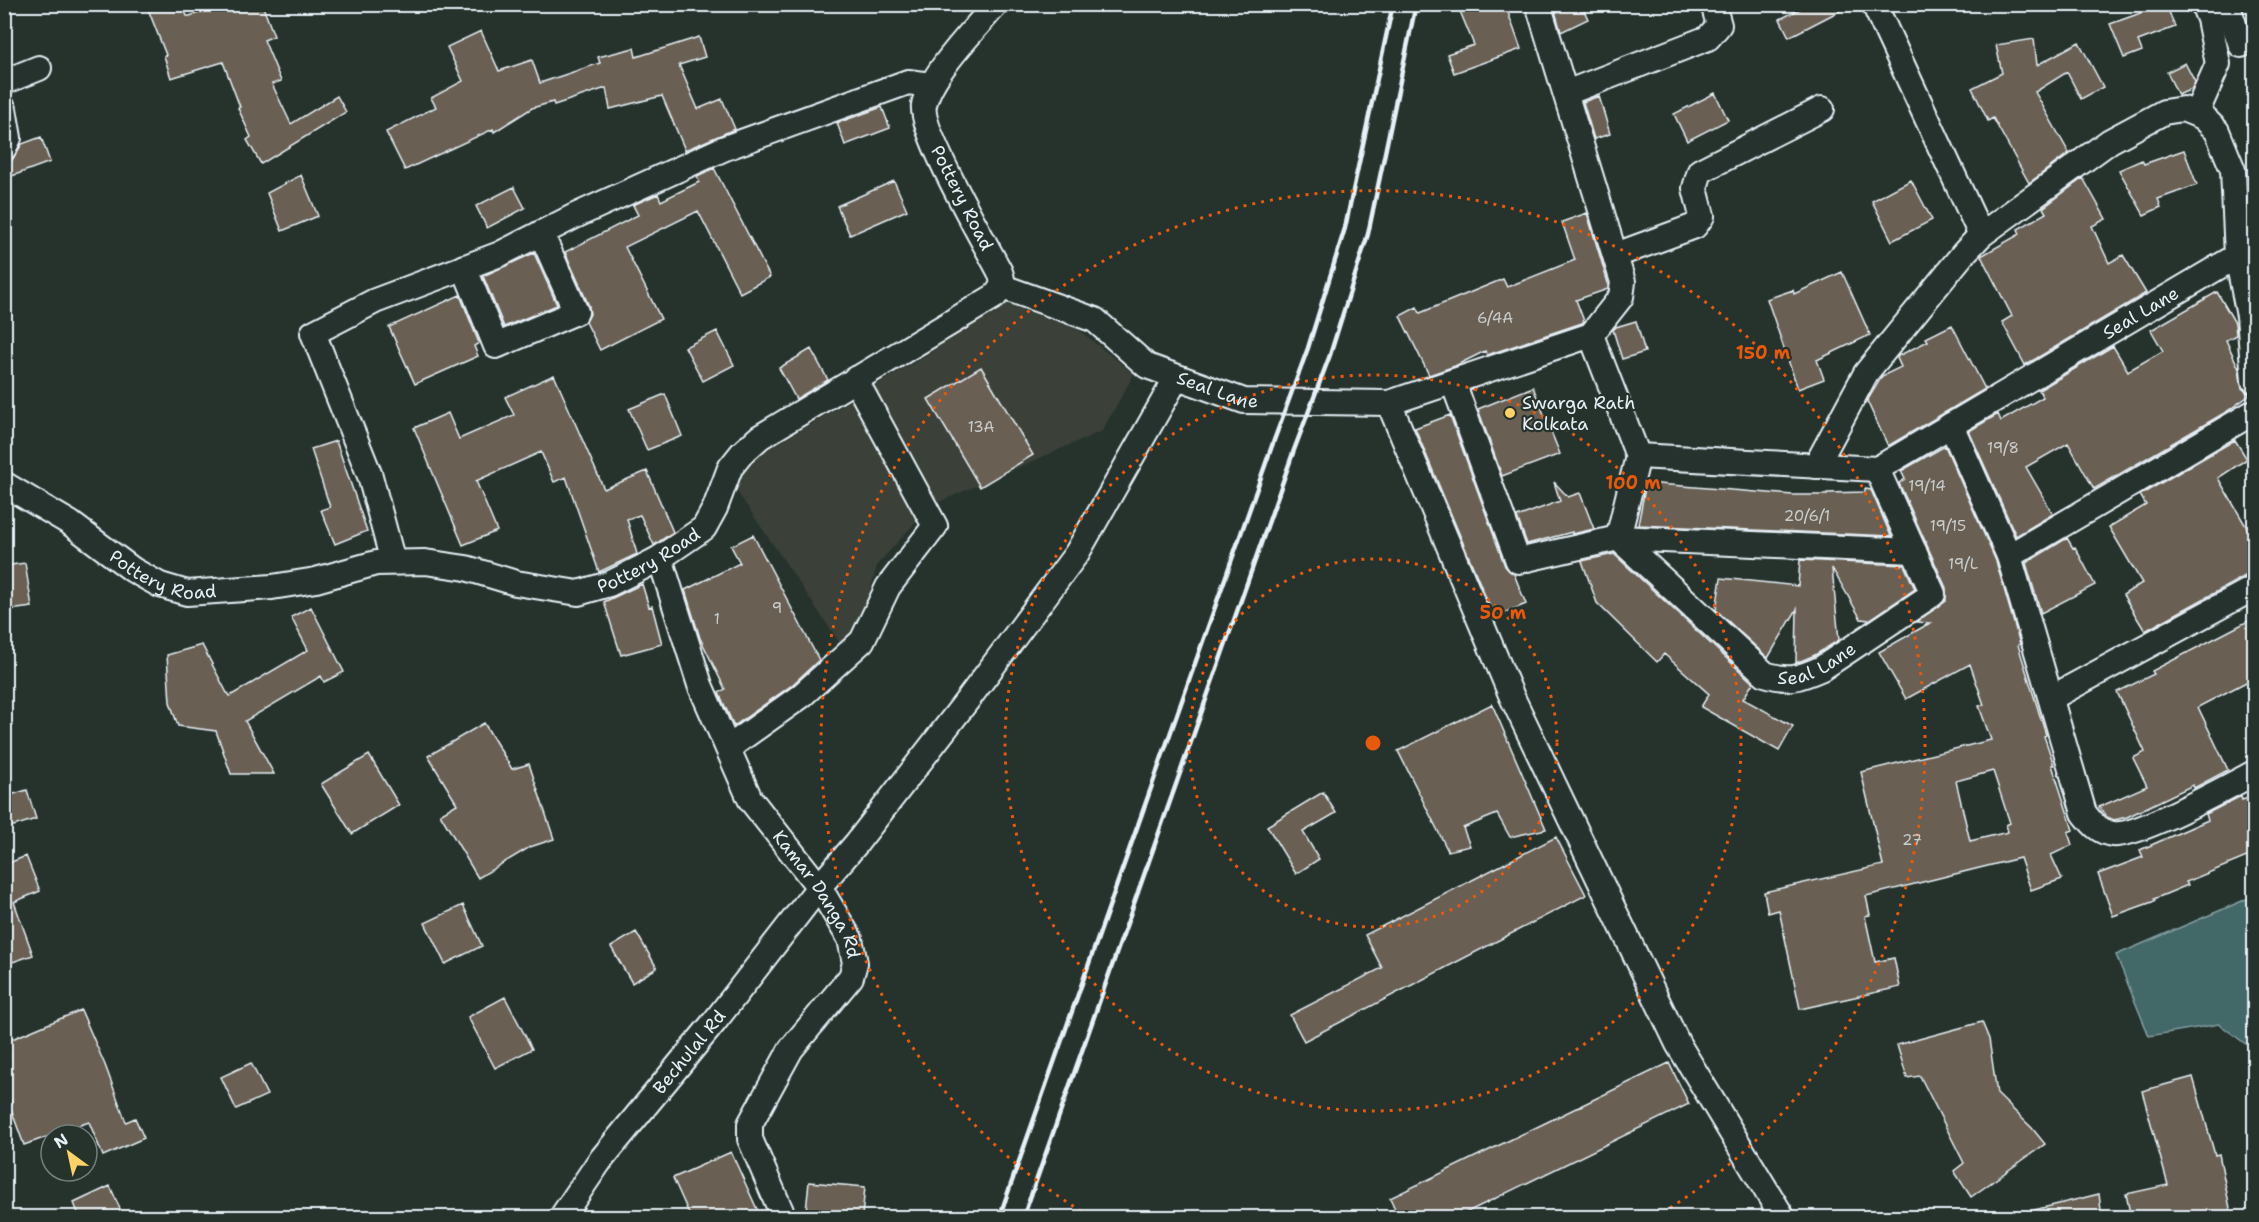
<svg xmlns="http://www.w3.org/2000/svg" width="2259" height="1222" viewBox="0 0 2259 1222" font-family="'Shantell Sans',sans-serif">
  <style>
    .built { fill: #3a4038 }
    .green { fill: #537057; stroke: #9eb0a8; stroke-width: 1.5 }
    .water { fill: #436868; stroke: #859fa2; stroke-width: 1.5 }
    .building { fill: #696052; stroke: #e8f1f8; stroke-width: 1.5; fill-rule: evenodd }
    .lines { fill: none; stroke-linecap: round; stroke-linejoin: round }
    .minor-casing { stroke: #e8f1f8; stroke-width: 28 }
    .minor { stroke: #26332d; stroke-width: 24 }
    .rail { stroke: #e8f1f8; stroke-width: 4.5 }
    .ring { fill: none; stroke: #e8590c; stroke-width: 3; stroke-dasharray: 3 6 }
    .poi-dot { fill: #ffd166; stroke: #26332d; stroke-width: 2 }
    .labels { text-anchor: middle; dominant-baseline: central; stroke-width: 4.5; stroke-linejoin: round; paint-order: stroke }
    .number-label { font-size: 15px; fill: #c8cdce }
    .street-label { font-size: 18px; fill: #e8f1f8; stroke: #26332d }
    .poi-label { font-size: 18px; fill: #e8f1f8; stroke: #26332d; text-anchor: start }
    .centre { fill: #e8590c; stroke: #26332d; stroke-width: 3 }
    .ring-label { font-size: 18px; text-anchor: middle; font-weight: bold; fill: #e8590c; stroke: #26332d; stroke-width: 4.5; stroke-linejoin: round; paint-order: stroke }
  </style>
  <rect width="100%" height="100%" fill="#26332d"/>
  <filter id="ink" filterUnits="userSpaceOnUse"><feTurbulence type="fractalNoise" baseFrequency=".0167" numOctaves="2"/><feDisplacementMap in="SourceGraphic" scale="12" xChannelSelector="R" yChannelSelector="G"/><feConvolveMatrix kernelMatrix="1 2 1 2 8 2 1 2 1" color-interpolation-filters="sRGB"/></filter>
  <g filter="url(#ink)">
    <path class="built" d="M 1003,301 L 1079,330 L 1134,374 L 1102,431 L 930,506 L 877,565 L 858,637 L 844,649 L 732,484 L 743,464 L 925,356 Z"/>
    <path class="green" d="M 2254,194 L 2254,247 L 2241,197 Z"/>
    <path class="water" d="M 2254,896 L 2254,1042 L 2247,1045 L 2219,1024 L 2149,1036 L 2116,955 Z"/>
    <path class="building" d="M 146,4 L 182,4 L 187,16 L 190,16 L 219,4 L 262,4 L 274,36 L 264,40 L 281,81 L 272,84 L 291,124 L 337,96 L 346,112 L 261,164 L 247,140 L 251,137 L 238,108 L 240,107 L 223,62 L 171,78 L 164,56 L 166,55 Z
      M 1457,4 L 1505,4 L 1521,49 L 1454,73 L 1447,54 L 1474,45 Z
      M 1553,4 L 1581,4 L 1588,19 L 1561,32 Z
      M 1810,4 L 1853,4 L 1789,37 L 1780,19 Z
      M 2166,4 L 2175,27 L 2138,41 L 2142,51 L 2124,58 L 2110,24 Z
      M 481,31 L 499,71 L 532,60 L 540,83 L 600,63 L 598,57 L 634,48 L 636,57 L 699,37 L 705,57 L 679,65 L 698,109 L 722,99 L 735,129 L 685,150 L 662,96 L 610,109 L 606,88 L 554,105 L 553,102 L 532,108 L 494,132 L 493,129 L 405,170 L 386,132 L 436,107 L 431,98 L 463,81 L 447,47 Z
      M 2034,39 L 2037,65 L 2079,42 L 2103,87 L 2081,99 L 2067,72 L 2035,92 L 2069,153 L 2029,183 L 1993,118 L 1988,121 L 1972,88 L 2002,73 L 1996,45 Z
      M 2185,63 L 2195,82 L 2192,89 L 2178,95 L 2167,72 Z
      M 1715,93 L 1728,120 L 1687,141 L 1674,114 Z
      M 1599,96 L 1610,134 L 1594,139 L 1583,102 Z
      M 882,107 L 890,128 L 845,145 L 837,123 Z
      M 41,137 L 50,162 L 4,179 L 4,162 L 12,160 L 22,144 Z
      M 2184,150 L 2197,185 L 2158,199 L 2161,207 L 2144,215 L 2119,170 L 2142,160 L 2144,164 Z
      M 714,168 L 770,277 L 740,293 L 698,211 L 625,247 L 661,319 L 600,350 L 586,322 L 590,314 L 589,306 L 565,252 L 638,215 L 633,205 L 658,194 L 661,201 L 699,182 L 697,176 Z
      M 301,175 L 318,216 L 282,231 L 267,193 Z
      M 2083,178 L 2106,219 L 2092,226 L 2109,263 L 2123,255 L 2146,293 L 2025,365 L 2002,322 L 2012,316 L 1981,256 L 2020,234 L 2018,229 L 2046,213 L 2043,208 Z
      M 1911,180 L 1932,220 L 1892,241 L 1872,201 Z
      M 894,181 L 907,210 L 850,235 L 837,206 Z
      M 514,187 L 525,208 L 487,228 L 476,206 Z
      M 1587,213 L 1608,283 L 1608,289 L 1576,300 L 1584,321 L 1582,323 L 1487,355 L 1485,351 L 1455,366 L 1429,375 L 1400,316 L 1417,307 L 1420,313 L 1503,279 L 1507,287 L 1575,260 L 1562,222 Z
      M 534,253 L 557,305 L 504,327 L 483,276 Z
      M 1842,272 L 1870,335 L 1817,360 L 1824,379 L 1798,389 L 1767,299 L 1793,290 L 1794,294 Z
      M 2217,292 L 2235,323 L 2236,335 L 2226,340 L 2239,369 L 2242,388 L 2250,395 L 2226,412 L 2094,489 L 2068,443 L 2026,467 L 2053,514 L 2016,536 L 1969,431 L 1998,414 L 2001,421 L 2043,397 L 2039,390 L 2113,346 L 2128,371 L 2163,351 L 2151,330 Z
      M 460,295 L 479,343 L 474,346 L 478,356 L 415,384 L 389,327 Z
      M 1636,321 L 1645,352 L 1622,359 L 1613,330 L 1616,327 Z
      M 1952,325 L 1985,389 L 1888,446 L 1867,401 L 1882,376 L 1901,367 L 1897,358 L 1898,356 L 1928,341 L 1926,338 Z
      M 717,331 L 734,365 L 703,381 L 685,347 Z
      M 811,349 L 828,380 L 796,399 L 779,368 Z
      M 981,367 L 1033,455 L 980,487 L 928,399 Z
      M 554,375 L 604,489 L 647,471 L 673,532 L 654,545 L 640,515 L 627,519 L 637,554 L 599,572 L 566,477 L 554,482 L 541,452 L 476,481 L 497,531 L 463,545 L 414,428 L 448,413 L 459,439 L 514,415 L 505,397 Z
      M 1533,387 L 1560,454 L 1502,476 L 1478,409 Z
      M 665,394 L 682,436 L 647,450 L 629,409 Z
      M 1450,415 L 1505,566 L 1514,574 L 1526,604 L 1494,617 L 1415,428 Z
      M 2235,440 L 2247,459 L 2218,478 L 2247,528 L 2254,524 L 2254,574 L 2247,575 L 2145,631 L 2123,595 L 2142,583 L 2109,527 L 2146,505 L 2140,495 Z
      M 336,441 L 367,531 L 335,544 L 321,510 L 330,507 L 311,449 Z
      M 1945,446 L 1996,561 L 2020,644 L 2018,645 L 2046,735 L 2044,736 L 2054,765 L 2052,765 L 2073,830 L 2068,832 L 2072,845 L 2051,855 L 2062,879 L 2031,890 L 2020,858 L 1866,896 L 1870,915 L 1865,916 L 1875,962 L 1894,958 L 1900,987 L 1800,1009 L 1779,910 L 1768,913 L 1764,892 L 1883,865 L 1861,772 L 1991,740 L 1979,706 L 1984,705 L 1970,664 L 1906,699 L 1879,652 L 1930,623 L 1916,622 L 1946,601 L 1946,588 L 1899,483 L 1905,479 L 1901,471 ZM 1993,771 L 2010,823 L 2006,825 L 2008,832 L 1970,841 L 1956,781 Z
      M 1554,482 L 1568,497 L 1580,493 L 1594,529 L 1572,534 L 1572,532 L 1527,544 L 1517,517 L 1560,501 Z
      M 1646,483 L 1793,495 L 1827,495 L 1827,493 L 1865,492 L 1865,489 L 1871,490 L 1891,536 L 1638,525 Z
      M 753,535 L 819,660 L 792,685 L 734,726 L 719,693 L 725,689 L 700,638 L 685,590 L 740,563 L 731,546 Z
      M 2067,538 L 2073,548 L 2075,547 L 2095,585 L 2041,613 L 2026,563 Z
      M 1614,554 L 1753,683 L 1743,699 L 1793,726 L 1779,751 L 1701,707 L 1709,694 L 1664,654 L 1657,662 L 1597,603 L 1582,561 Z
      M 1800,560 L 1904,565 L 1915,589 L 1869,620 L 1861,619 L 1832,568 L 1839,640 L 1815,655 L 1796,663 L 1797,609 L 1768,658 L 1716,610 L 1721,578 L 1798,586 Z
      M 25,563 L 32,607 L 10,610 L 4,566 Z
      M 642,584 L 649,607 L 652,606 L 662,644 L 621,655 L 604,602 Z
      M 311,607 L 344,672 L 324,682 L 321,676 L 245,721 L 274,774 L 231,774 L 216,731 L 178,726 L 170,702 L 167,655 L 202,645 L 227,693 L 228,693 L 230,696 L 308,650 L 291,617 Z
      M 2254,618 L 2254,678 L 2198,707 L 2228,770 L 2194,788 L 2193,785 L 2127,817 L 2114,820 L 2107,817 L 2099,807 L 2147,786 L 2133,758 L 2145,752 L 2117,692 L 2154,674 L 2152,671 Z
      M 1492,704 L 1546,829 L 1510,837 L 1497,814 L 1463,828 L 1470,846 L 1448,851 L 1398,751 Z
      M 484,723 L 512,769 L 529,764 L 554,839 L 530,847 L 478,878 L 440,814 L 457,804 L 428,756 Z
      M 369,755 L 399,805 L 352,834 L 321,784 Z
      M 27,790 L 36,819 L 4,829 L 4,797 Z
      M 1323,792 L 1336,813 L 1303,832 L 1319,859 L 1296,874 L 1267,826 Z
      M 2241,796 L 2242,800 L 2254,796 L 2254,854 L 2186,882 L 2188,885 L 2154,899 L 2155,901 L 2113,916 L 2098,874 L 2143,857 L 2140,850 L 2208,820 L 2206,814 Z
      M 1556,837 L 1586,895 L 1304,1041 L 1290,1015 L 1382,968 L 1365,935 Z
      M 26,856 L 40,891 L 14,902 L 33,955 L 4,965 L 4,865 Z
      M 463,905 L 482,946 L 445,964 L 425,923 Z
      M 636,932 L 657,968 L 632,983 L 611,947 Z
      M 505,997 L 532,1049 L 495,1068 L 468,1017 Z
      M 81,1010 L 105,1065 L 126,1122 L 135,1118 L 144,1138 L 103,1156 L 89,1122 L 24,1145 L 9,1104 L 12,1103 L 4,1086 L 4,1058 L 11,1056 L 5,1042 Z
      M 1982,1022 L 1989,1039 L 1997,1094 L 2032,1128 L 2045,1144 L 1971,1197 L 1954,1171 L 1964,1163 L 1920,1076 L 1907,1078 L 1897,1045 Z
      M 251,1063 L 267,1095 L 236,1109 L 221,1077 Z
      M 1669,1063 L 1689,1104 L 1455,1218 L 1399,1218 L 1390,1198 Z
      M 2193,1077 L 2215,1155 L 2219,1154 L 2232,1218 L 2131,1218 L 2126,1194 L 2168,1185 L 2142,1091 Z
      M 731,1152 L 761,1218 L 691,1218 L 673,1178 Z
      M 809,1182 L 865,1187 L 862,1216 L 806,1211 Z
      M 110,1186 L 124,1218 L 80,1218 L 74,1203 Z
      M 2099,1194 L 2102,1218 L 2035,1218 L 2034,1210 Z"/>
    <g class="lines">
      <g class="minor-casing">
        <g id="minor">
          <path d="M 1538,4 L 1623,282 L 1621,297 L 1591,335"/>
          <path d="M 1874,4 L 1981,235"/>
          <path d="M 2227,4 L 2241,45"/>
          <path d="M 4,82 L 39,68"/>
          <path d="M 1566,93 L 1708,38 L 1719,25 L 1713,4"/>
          <path d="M 4,109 L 9,138 L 4,148"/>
          <path d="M 2196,114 L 2218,64 L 2209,19 L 2203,4"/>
          <path d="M 1616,255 L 1695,226 L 1702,216 L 1695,188 L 1700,171 L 1822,109"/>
          <path d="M 464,267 L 496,346 L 576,312 L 541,233"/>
          <path id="s1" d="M 1003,287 L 1095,320 L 1147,366 L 1244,401 L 1389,403 L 1591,335 L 1638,456 L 1877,469 L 2237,256 L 2249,316 L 2254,380"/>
          <path d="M 1453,382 L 1518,561 L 1618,538 L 1914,551"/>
          <path d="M 1389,403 L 1512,697 L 1678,1044 L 1783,1218"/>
          <path d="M 1951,425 L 2009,556 L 2084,813 C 2092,823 2098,832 2113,834 C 2136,838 2229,786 2254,773"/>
          <path id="s2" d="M 1638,456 L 1618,538 L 1765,674 C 1790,682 1799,678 1822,668 L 1933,594 L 1877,469"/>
          <path d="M 1816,466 L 1866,373 L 1963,254 L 1981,235 L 2110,141 L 2164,112 L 2183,109 L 2203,117 L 2217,131 L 2233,170 L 2237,256"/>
          <path id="s3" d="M 4,484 L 70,523 L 133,570 L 160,585 L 187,593 L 272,587 L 316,580 L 376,563 L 425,562 L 466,568 L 516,583 L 578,593 L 609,584 L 641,568 L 660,558 L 704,528 L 715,508 L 730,468 L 742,453 L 760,437 L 995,296 C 1003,287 1004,283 1000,272 C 985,243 919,130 924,105 C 930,74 975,29 996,4"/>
          <path d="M 2009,556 L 2254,412"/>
          <path id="s4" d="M 660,558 L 700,685 L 750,799 L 819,887 L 850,939 L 855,963 L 851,977 L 791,1049 L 750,1124 L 750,1139 L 784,1218"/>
          <path d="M 393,562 L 370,476 L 313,333 L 375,301 L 500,254 L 575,216 L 725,148 L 908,82 L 931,85"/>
          <path d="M 2051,698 L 2254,588"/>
          <path d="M 728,748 L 801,696 L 862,641 L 888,587 L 935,526 L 855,379"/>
          <path id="s5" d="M 561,1218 L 599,1162 L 715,1021 L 819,887 L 856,844 L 969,698 L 1077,553 L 1177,377"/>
        </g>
      </g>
      <use href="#minor" class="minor"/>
      <path class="rail" d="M 999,1218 L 1273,443 L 1308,348 L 1345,228 L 1393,4
        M 1023,1218 L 1294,450 L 1330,355 L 1368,234 L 1416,4"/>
    </g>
  </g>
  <g class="ring">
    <circle cx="1373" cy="743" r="184"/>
    <circle cx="1373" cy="743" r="368"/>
    <path d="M1089 1216A552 552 0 1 1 1657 1216"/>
  </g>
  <circle class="poi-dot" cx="1510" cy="413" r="6"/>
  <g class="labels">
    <g class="number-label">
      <text x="1495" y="318">6/4A</text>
      <text x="981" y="427">13A</text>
      <text x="2003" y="448">19/8</text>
      <text x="1927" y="486">19/14</text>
      <text x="1807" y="516">20/6/1</text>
      <text x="1948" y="526">19/15</text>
      <text x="1963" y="564">19/L</text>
      <text x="777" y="608">9</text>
      <text x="717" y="619">1</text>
      <text x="1912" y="840">27</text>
    </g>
    <g class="street-label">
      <text transform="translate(962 198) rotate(63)">Pottery Road</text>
      <text stroke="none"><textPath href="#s1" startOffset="1304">Seal Lane</textPath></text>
      <text stroke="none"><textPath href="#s1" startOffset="242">Seal Lane</textPath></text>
      <text stroke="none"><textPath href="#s3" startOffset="690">Pottery Road</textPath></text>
      <text stroke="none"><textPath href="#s3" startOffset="186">Pottery Road</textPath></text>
      <text stroke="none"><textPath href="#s2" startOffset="340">Seal Lane</textPath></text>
      <text stroke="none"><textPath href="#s4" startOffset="375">Kamar Danga Rd</textPath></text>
      <text stroke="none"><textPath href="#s5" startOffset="210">Bechulal Rd</textPath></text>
    </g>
    <g class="poi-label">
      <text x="1522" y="403">Swarga Rath<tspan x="1522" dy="21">Kolkata</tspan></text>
    </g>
  </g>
  <circle cx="1373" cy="743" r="9" class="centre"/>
  <g class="ring-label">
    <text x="1763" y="359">150 m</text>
    <text x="1633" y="489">100 m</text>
    <text x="1503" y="619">50 m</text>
  </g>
  <rect width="2259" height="1222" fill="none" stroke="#26332d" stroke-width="24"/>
  <rect x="12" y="12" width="2235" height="1198" fill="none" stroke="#e8f1f8" stroke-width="2" filter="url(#ink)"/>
  <g transform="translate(69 1153) rotate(327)"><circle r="28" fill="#26332d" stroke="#747f7e" stroke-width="1.5"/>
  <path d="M0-4.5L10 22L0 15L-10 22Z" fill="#ffd166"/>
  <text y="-9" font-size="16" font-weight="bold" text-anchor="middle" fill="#e8f1f8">N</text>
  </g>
</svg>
